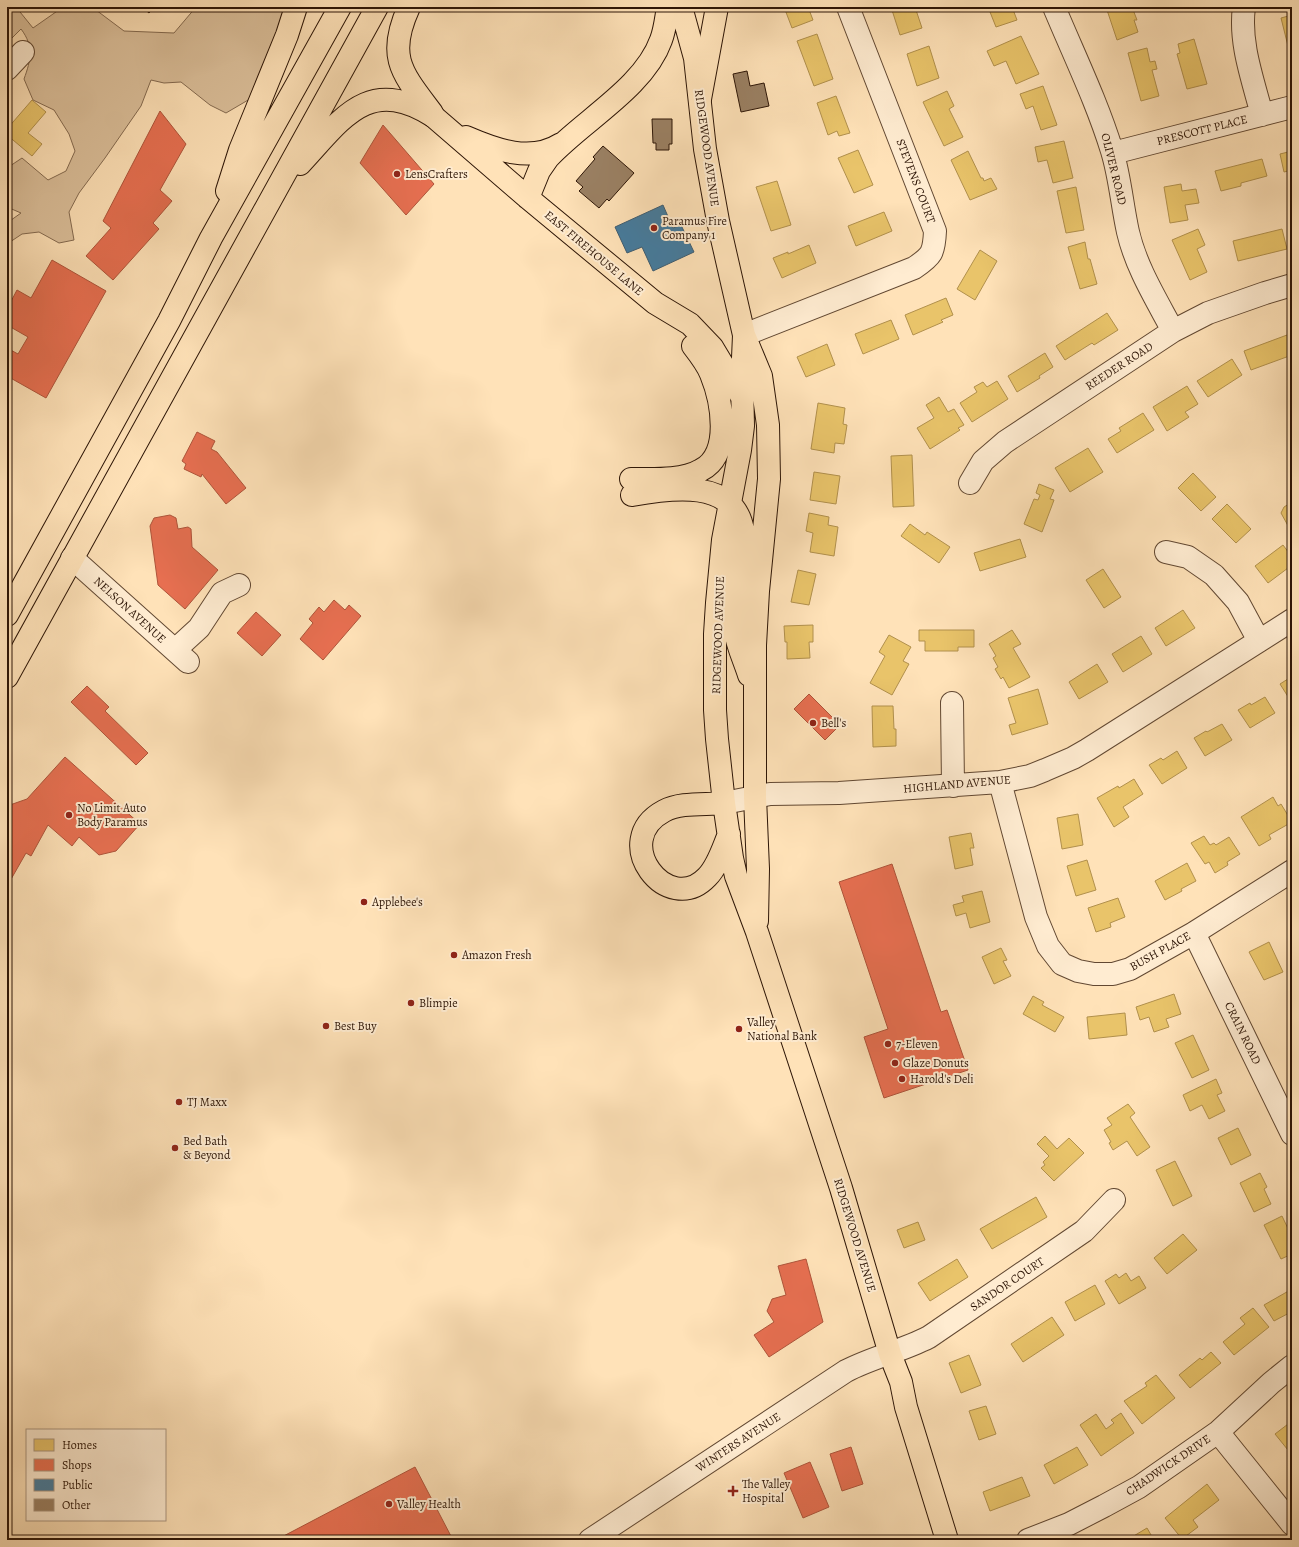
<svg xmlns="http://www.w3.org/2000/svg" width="1299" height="1547" viewBox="0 0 1299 1547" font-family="Alegreya,serif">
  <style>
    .green { fill: #dbbf9a; stroke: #846a50 }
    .homes { fill: #e9c46a; stroke: #b1904c }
    .shops { fill: #e76f51; stroke: #af543a }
    .public { fill: #457b9d; stroke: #3e5c70 }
    .building { fill: #9a8063; stroke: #2d1506 }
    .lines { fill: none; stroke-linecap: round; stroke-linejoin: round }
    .minor-casing { stroke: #624832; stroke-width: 24 }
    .major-casing { stroke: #2d1506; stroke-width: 24 }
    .highway-casing { stroke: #2d1506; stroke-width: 24 }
    .minor { stroke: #ffecd1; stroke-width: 22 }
    .major { stroke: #ffe2b8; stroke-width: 22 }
    .highway { stroke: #ffe2b8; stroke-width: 22 }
    .poi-dot { fill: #8f2418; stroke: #ffecd1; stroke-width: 1.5 }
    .labels { text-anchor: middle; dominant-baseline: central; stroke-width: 4; stroke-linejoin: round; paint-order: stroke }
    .street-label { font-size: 12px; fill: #2d1506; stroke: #ffecd1 }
    .poi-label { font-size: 12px; fill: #2d1506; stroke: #ffecd1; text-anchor: start }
  </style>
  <rect width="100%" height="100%" fill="#ffe2b8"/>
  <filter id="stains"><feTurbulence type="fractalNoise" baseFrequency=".005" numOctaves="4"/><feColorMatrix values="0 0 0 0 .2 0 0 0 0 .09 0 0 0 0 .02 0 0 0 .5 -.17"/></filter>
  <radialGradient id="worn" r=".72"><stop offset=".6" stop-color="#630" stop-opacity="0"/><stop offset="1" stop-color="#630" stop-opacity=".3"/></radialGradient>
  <path class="green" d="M 7,7 L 16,7 L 33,28 L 63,7 L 92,7 L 124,31 L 174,33 L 196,7 L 288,7 L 255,96 L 226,113 L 210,105 L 181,82 L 164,83 L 151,80 L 141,106 L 105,158 L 79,193 L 69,212 L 74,240 L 59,243 L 39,232 L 22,234 L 7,244 L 7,223 L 21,213 L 7,207 L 7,168 L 22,158 L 48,180 L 66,171 L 75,151 L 69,134 L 54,110 L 33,100 L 24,79 C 31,60 34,46 21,29 L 7,43 Z"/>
  <path class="homes" d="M 784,7 L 808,7 L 813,20 L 792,28 Z
    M 891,7 L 915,7 L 922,28 L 900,35 Z
    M 988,7 L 1012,7 L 1017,20 L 996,27 Z
    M 1106,7 L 1132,7 L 1137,20 L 1134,20 L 1138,32 L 1117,40 Z
    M 1292,15 L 1292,62 L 1281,18 Z
    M 817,34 L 833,79 L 814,86 L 797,41 Z
    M 1021,36 L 1039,74 L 1016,84 L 1006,61 L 994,66 L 987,51 Z
    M 1194,39 L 1207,84 L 1187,89 L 1177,54 L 1180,53 L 1178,44 Z
    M 929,46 L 939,78 L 917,86 L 907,54 Z
    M 1147,48 L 1150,62 L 1155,61 L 1157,69 L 1152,70 L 1159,96 L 1141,101 L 1128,53 Z
    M 1043,86 L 1057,125 L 1041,130 L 1033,106 L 1026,109 L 1020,94 Z
    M 947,91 L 954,106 L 949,109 L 963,137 L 944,146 L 923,102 Z
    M 836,96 L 850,133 L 839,136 L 837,131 L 828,135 L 817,103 Z
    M 32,100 L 46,112 L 28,133 L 42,144 L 32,156 L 7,135 L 7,129 Z
    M 1064,141 L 1073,178 L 1053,183 L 1047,160 L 1038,162 L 1035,147 Z
    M 858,150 L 873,185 L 854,193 L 838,158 Z
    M 968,151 L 981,178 L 983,178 L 984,181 L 991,178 L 997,189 L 970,200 L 951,160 Z
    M 1292,151 L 1292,170 L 1284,172 L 1280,154 Z
    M 1262,159 L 1267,176 L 1241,183 L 1241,186 L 1221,191 L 1215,171 Z
    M 777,181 L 791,225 L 771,231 L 756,187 Z
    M 1181,184 L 1182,191 L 1196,189 L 1199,203 L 1185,205 L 1188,220 L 1170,223 L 1164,187 Z
    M 1076,187 L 1084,230 L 1066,233 L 1057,191 Z
    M 884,212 L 892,231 L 856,246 L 848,226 Z
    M 1198,229 L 1205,245 L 1197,249 L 1207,272 L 1190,280 L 1172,240 Z
    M 1282,229 L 1287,249 L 1238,261 L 1233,241 Z
    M 1085,242 L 1088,259 L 1090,259 L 1097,284 L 1080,289 L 1068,247 Z
    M 809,245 L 816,263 L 782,278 L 773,258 L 788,252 L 788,254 Z
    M 980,250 L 997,261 L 975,300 L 957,289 Z
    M 946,298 L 953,315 L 941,320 L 943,322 L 913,335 L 905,315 Z
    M 1107,313 L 1118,330 L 1094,345 L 1092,343 L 1065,360 L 1056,346 Z
    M 891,320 L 899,339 L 863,354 L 855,334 Z
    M 1287,335 L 1292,350 L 1292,355 L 1251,370 L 1244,351 Z
    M 827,344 L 835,365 L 806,377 L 797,357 Z
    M 1045,353 L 1053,367 L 1039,376 L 1040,378 L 1017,392 L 1008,376 Z
    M 1232,359 L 1242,375 L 1208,397 L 1197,381 Z
    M 997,381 L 1008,399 L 972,422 L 960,403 L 977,392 L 974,387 L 983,382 L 987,387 Z
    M 1187,386 L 1198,404 L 1185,412 L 1189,417 L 1167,431 L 1153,407 Z
    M 939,397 L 948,412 L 954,409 L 964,425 L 958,428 L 960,430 L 930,449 L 917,428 L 934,418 L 926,405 Z
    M 818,403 L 845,408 L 843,424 L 847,425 L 844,444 L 835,443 L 834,453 L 811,449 Z
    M 1143,413 L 1154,430 L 1117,453 L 1108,439 L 1121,431 L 1119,428 Z
    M 1088,448 L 1103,472 L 1070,492 L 1055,468 Z
    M 912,455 L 914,506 L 893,507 L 891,456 Z
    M 814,472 L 840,476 L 836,504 L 810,500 Z
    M 1193,473 L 1216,497 L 1201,511 L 1178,488 Z
    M 1039,484 L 1054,490 L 1050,499 L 1054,500 L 1042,532 L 1024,524 L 1034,499 L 1038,500 L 1040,495 L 1036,493 Z
    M 1292,502 L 1292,533 L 1281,513 L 1284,507 Z
    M 1227,504 L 1251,529 L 1236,543 L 1212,519 Z
    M 809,513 L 829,517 L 828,525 L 838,527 L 834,556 L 810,552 L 813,533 L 806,531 Z
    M 910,524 L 925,535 L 927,532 L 950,547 L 939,563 L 901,536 Z
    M 1020,539 L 1026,557 L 980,571 L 974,553 Z
    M 1283,545 L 1292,557 L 1292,565 L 1268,583 L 1255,566 Z
    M 1103,569 L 1121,597 L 1104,608 L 1086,580 Z
    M 798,570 L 816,574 L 809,605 L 791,602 Z
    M 1183,610 L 1195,628 L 1166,646 L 1155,628 Z
    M 813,625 L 813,642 L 809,642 L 810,658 L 787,659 L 787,642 L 785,642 L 784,626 Z
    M 919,630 L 974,630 L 974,647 L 958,647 L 958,651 L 925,651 L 925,641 L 919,641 Z
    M 1012,630 L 1021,644 L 1013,648 L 1030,677 L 1009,688 L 1003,677 L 1001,679 L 995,669 L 998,667 L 993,658 L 996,656 L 989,644 Z
    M 889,635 L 911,647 L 903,661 L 909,664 L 892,695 L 870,683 L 885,656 L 879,652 Z
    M 1141,636 L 1152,654 L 1123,672 L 1112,654 Z
    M 1097,664 L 1108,682 L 1079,699 L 1069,682 Z
    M 1291,677 L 1292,680 L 1292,703 L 1280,684 Z
    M 1038,689 L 1048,724 L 1012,735 L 1009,725 L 1016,723 L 1008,698 Z
    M 1265,697 L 1275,713 L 1250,728 L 1238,710 L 1250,703 L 1251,705 Z
    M 872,706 L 893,706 L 894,729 L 896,729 L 896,746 L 873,747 Z
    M 1222,724 L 1232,740 L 1205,756 L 1194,738 L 1206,731 L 1207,732 Z
    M 1177,751 L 1187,768 L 1162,784 L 1149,765 L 1161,758 L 1163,760 Z
    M 1134,779 L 1143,794 L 1123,807 L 1129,817 L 1114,827 L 1097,798 L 1118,786 L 1119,788 Z
    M 1273,797 L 1278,806 L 1281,804 L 1292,822 L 1269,835 L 1271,839 L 1259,846 L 1241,817 Z
    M 1078,814 L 1083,845 L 1062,849 L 1057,818 Z
    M 971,833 L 974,848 L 970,848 L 973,865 L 955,869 L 949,837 Z
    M 1204,836 L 1210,845 L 1214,843 L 1216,845 L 1229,837 L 1240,854 L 1227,862 L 1228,865 L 1215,873 L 1209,862 L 1205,864 L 1191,843 Z
    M 1087,860 L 1096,890 L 1076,896 L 1067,866 Z
    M 1187,863 L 1196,881 L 1181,889 L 1182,891 L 1165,900 L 1155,881 Z
    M 982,891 L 990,922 L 970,928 L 966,913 L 956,916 L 953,905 L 964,902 L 962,896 Z
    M 1118,898 L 1125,917 L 1110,923 L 1111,927 L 1096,932 L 1088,908 Z
    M 1269,942 L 1283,972 L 1264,980 L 1249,952 Z
    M 1001,948 L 1007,960 L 1003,961 L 1011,976 L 994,984 L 982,957 Z
    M 1174,994 L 1181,1014 L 1166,1019 L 1169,1027 L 1154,1032 L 1149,1017 L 1140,1020 L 1136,1007 Z
    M 1033,996 L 1044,1002 L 1042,1005 L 1064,1017 L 1055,1032 L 1023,1014 Z
    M 1125,1013 L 1127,1035 L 1089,1039 L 1087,1017 Z
    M 1292,1032 L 1292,1043 L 1288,1034 Z
    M 1193,1035 L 1209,1070 L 1192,1078 L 1175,1043 Z
    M 1216,1079 L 1222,1093 L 1217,1095 L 1225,1111 L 1209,1119 L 1202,1105 L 1190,1111 L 1183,1095 Z
    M 1128,1104 L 1135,1113 L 1130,1117 L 1150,1147 L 1137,1156 L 1127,1141 L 1113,1150 L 1109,1143 L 1111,1142 L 1104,1130 L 1112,1125 L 1107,1118 Z
    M 1238,1128 L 1251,1155 L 1231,1165 L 1218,1138 Z
    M 1045,1136 L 1057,1149 L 1069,1138 L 1084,1153 L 1054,1181 L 1041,1168 L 1045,1165 L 1043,1162 L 1049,1156 L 1037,1144 Z
    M 1175,1161 L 1192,1196 L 1173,1206 L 1156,1170 Z
    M 1260,1173 L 1267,1187 L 1264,1189 L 1271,1204 L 1254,1212 L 1240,1183 Z
    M 1036,1197 L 1047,1217 L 992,1249 L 980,1229 Z
    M 1282,1216 L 1292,1237 L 1292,1254 L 1281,1259 L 1264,1225 Z
    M 918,1222 L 925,1240 L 904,1248 L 897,1230 Z
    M 1183,1234 L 1197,1250 L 1167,1274 L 1154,1258 Z
    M 957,1259 L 968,1277 L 930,1301 L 918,1283 Z
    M 1126,1273 L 1131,1281 L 1139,1276 L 1146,1288 L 1119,1304 L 1105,1281 L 1116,1274 L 1119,1278 Z
    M 1095,1285 L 1105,1304 L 1075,1321 L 1065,1302 Z
    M 1292,1289 L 1292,1313 L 1291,1312 L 1274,1321 L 1264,1305 Z
    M 1253,1308 L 1269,1327 L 1234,1355 L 1223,1342 L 1245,1324 L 1240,1318 Z
    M 1052,1317 L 1064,1335 L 1023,1362 L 1011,1344 Z
    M 1211,1352 L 1221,1363 L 1190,1388 L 1179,1375 L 1200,1358 L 1202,1360 Z
    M 969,1355 L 981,1385 L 961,1393 L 949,1363 Z
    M 1156,1375 L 1175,1398 L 1142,1424 L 1124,1401 L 1147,1386 L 1145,1383 Z
    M 986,1406 L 996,1434 L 979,1440 L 969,1411 Z
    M 1121,1413 L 1134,1433 L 1101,1456 L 1080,1425 L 1096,1414 L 1106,1429 L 1114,1423 L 1111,1420 Z
    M 1292,1421 L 1292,1455 L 1275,1434 Z
    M 1077,1447 L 1088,1465 L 1054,1484 L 1044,1465 Z
    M 1022,1477 L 1030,1496 L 990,1511 L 983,1492 Z
    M 1207,1484 L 1219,1500 L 1193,1520 L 1198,1527 L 1182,1539 L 1165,1518 Z
    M 1147,1528 L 1154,1540 L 1127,1540 Z"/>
  <path class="shops" d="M 160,111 L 186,144 L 160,190 L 172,201 L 153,223 L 159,229 L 113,280 L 86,256 L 111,228 L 103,221 Z
    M 383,125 L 434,184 L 406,215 L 360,163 Z
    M 52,260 L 106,291 L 46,398 L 7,376 L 7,348 L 18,354 L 28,337 L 7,325 L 7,309 L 17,290 L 31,298 Z
    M 197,432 L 215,441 L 211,449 L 217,452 L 246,488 L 226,504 L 202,474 L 201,477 L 184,469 L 186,464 L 182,461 Z
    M 170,515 L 176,518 L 178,529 L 188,527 L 191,529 L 192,547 L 218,570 L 185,609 L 158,585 L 150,526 L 154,518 Z
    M 334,600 L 345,610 L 349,605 L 361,616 L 323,660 L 300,639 L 313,623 L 309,619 L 319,607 L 324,612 Z
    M 256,612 L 281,635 L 262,656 L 237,633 Z
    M 87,686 L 109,707 L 105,711 L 148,753 L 136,765 L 71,702 Z
    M 809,694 L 840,725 L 825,740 L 794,709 Z
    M 65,757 L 140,824 L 116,851 L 99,855 L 79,837 L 72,846 L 48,825 L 31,856 L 26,853 L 10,881 L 7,879 L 7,806 L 27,799 Z
    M 892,864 L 941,1012 L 947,1010 L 968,1070 L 884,1098 L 864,1037 L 888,1029 L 839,882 Z
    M 806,1259 L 823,1322 L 769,1357 L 754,1335 L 774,1322 L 767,1311 L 772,1299 L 786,1295 L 778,1266 Z
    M 851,1447 L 863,1484 L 842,1491 L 830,1454 Z
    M 810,1462 L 829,1507 L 803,1518 L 784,1473 Z
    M 415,1467 L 453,1540 L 276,1540 Z"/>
  <path class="public" d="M 663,205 L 673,228 L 681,225 L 694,252 L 653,271 L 642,247 L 627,253 L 615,227 Z"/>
  <path class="building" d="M 142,7 L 154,7 L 149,13 Z
    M 747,71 L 750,86 L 764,83 L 769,106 L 741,112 L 733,74 Z
    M 652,119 L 672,119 L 672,144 L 669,144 L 669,150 L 656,150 L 656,143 L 653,143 Z
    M 603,146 L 634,173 L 609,201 L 607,199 L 599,208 L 579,191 L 583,187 L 576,181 L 595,159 L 593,157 Z"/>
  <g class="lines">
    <g class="minor-casing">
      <path id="minor" d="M 1054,7 C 1074,55 1097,102 1112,151 C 1120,177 1122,205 1128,232 C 1136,267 1156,299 1173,331
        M 1244,7 C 1239,43 1253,80 1262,115
        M 7,69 L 23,52
        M 1113,153 L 1292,107
        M 744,335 L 914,268 C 932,256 934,253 935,231 L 848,7
        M 970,483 L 983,461 L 1005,442 L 1173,331 L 1208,313 L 1265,293 L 1292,285
        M 1166,552 L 1188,557 L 1214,575 L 1238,602 L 1259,641
        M 72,558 L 188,662
        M 175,650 L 199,628 L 222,593 L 239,585
        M 952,703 L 953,786
        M 1000,782 L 1036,917 L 1048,946 L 1062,964 L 1078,971 L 1094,974 L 1113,974 L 1130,969 L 1194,933 L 1292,871
        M 724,803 L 770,794 L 839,793 L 1000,782 L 1030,776 L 1045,770 L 1073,758 L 1087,750 L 1292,620
        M 1194,933 L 1292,1134
        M 1218,1432 L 1292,1524
        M 590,1540 L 846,1371 C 873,1357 902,1351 929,1337 L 1084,1231 L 1114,1200
        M 1028,1540 L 1069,1524 L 1104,1506 L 1139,1487 L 1218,1432 L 1271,1383 L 1292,1366"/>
    </g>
    <g class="major-casing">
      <path id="major" d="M 681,7 L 695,58 L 705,149 L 718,221 L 744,335 L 761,376 L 768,425 L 769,479 L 758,591 L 755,645 L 755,797 L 758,869 L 757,921
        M 433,116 L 528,198 L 655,303 L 690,324 L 712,347 L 742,397
        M 466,137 C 496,150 531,163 561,144
        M 528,198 L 539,171 L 548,158 C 582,121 644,88 661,40 C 665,30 666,18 668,7
        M 744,335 L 742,381 L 743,426 L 740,450 L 723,540 L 717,603 L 715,634 L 715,710 L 717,739 L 724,803 L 732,858 L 736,876 L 757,932 L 841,1188 L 890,1354 L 901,1382 L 906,1407 L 947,1540
        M 631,479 C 652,479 683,481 701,470 C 732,454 722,401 711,374 C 707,364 700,355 693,346
        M 632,495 C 670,488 735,478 743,531 C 745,545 741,562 739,576 C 738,591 733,618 735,631 C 737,645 745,662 749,675
        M 724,803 C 705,805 681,802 664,811 C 608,841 668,918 707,877 C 718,866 723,848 729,834"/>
    </g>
    <g class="highway-casing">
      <path id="highway" d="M 409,7 C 386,57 402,73 432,113
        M 681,8 L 682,7
        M 700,99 L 717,7
        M 300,164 C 342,119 368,75 433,116
        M 227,191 L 240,150 L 287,35 L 296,7
        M 7,615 L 169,321 L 211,238 L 340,7
        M 7,677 L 377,7"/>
    </g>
    <use href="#minor" class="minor"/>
    <use href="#major" class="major"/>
    <use href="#highway" class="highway"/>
  </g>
  <g class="poi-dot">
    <circle cx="397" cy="174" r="4"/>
    <circle cx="654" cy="228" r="4"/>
    <circle cx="813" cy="723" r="4"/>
    <circle cx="69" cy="815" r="4"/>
    <circle cx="364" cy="902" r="4"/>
    <circle cx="454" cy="955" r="4"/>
    <circle cx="411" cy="1003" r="4"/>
    <circle cx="326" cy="1026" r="4"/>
    <circle cx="739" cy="1029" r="4"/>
    <circle cx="888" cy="1044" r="4"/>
    <circle cx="895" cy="1063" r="4"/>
    <circle cx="902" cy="1079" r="4"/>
    <circle cx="179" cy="1102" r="4"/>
    <circle cx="175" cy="1148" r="4"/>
    <path d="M731 1485h4v4h4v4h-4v4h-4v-4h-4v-4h4z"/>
    <circle cx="389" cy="1504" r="4"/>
  </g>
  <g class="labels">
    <g class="street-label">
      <text transform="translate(1202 130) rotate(-14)">PRESCOTT PLACE</text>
      <text transform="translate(707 148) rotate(82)">RIDGEWOOD AVENUE</text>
      <text transform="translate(1114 169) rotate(76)">OLIVER ROAD</text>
      <text transform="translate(916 181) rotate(69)">STEVENS COURT</text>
      <text transform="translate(594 253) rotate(40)">EAST FIREHOUSE LANE</text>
      <text transform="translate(1119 366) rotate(-33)">REEDER ROAD</text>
      <text transform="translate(130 610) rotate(42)">NELSON AVENUE</text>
      <text transform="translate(718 635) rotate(-88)">RIDGEWOOD AVENUE</text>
      <text transform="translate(957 784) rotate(-5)">HIGHLAND AVENUE</text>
      <text transform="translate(1160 951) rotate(-29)">BUSH PLACE</text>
      <text transform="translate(1243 1033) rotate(64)">CRAIN ROAD</text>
      <text transform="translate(855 1235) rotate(73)">RIDGEWOOD AVENUE</text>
      <text transform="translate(1007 1284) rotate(-34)">SANDOR COURT</text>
      <text transform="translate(738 1442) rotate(-33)">WINTERS AVENUE</text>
      <text transform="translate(1168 1465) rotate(-34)">CHADWICK DRIVE</text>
    </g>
    <g class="poi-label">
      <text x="405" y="174">LensCrafters</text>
      <text x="662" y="221">Paramus Fire<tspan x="662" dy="14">Company 1</tspan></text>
      <text x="821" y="723">Bell's</text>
      <text x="77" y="808">No Limit Auto<tspan x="77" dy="14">Body Paramus</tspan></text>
      <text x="372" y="902">Applebee's</text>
      <text x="462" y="955">Amazon Fresh</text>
      <text x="419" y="1003">Blimpie</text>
      <text x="747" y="1022">Valley<tspan x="747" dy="14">National Bank</tspan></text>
      <text x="334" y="1026">Best Buy</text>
      <text x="896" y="1044">7-Eleven</text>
      <text x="903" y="1063">Glaze Donuts</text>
      <text x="910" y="1079">Harold's Deli</text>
      <text x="187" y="1102">TJ Maxx</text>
      <text x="183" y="1141">Bed Bath<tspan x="183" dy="14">&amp; Beyond</tspan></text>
      <text x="742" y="1484">The Valley<tspan x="742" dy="14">Hospital</tspan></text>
      <text x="397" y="1504">Valley Health</text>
    </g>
  </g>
  <rect width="1299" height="1547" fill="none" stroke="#ffe2b8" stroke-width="24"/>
  <rect x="8" y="8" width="1283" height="1531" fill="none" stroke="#2d1506" stroke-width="2"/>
  <rect x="12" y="12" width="1275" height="1523" fill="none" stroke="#2d1506"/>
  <rect x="26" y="1429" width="140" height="92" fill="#ffecd1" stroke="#ab9680"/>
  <rect x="34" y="1439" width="20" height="12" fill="#e9c46a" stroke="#ab9680"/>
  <text x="62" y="1449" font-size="12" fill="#2d1506">Homes</text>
  <rect x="34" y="1459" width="20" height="12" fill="#e76f51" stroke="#ab9680"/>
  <text x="62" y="1469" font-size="12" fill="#2d1506">Shops</text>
  <rect x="34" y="1479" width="20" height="12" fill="#457b9d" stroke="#ab9680"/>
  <text x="62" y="1489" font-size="12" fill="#2d1506">Public</text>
  <rect x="34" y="1499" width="20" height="12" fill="#9a8063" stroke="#ab9680"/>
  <text x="62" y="1509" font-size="12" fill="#2d1506">Other</text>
  <rect width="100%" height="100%" filter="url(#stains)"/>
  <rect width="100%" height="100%" fill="url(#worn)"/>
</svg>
